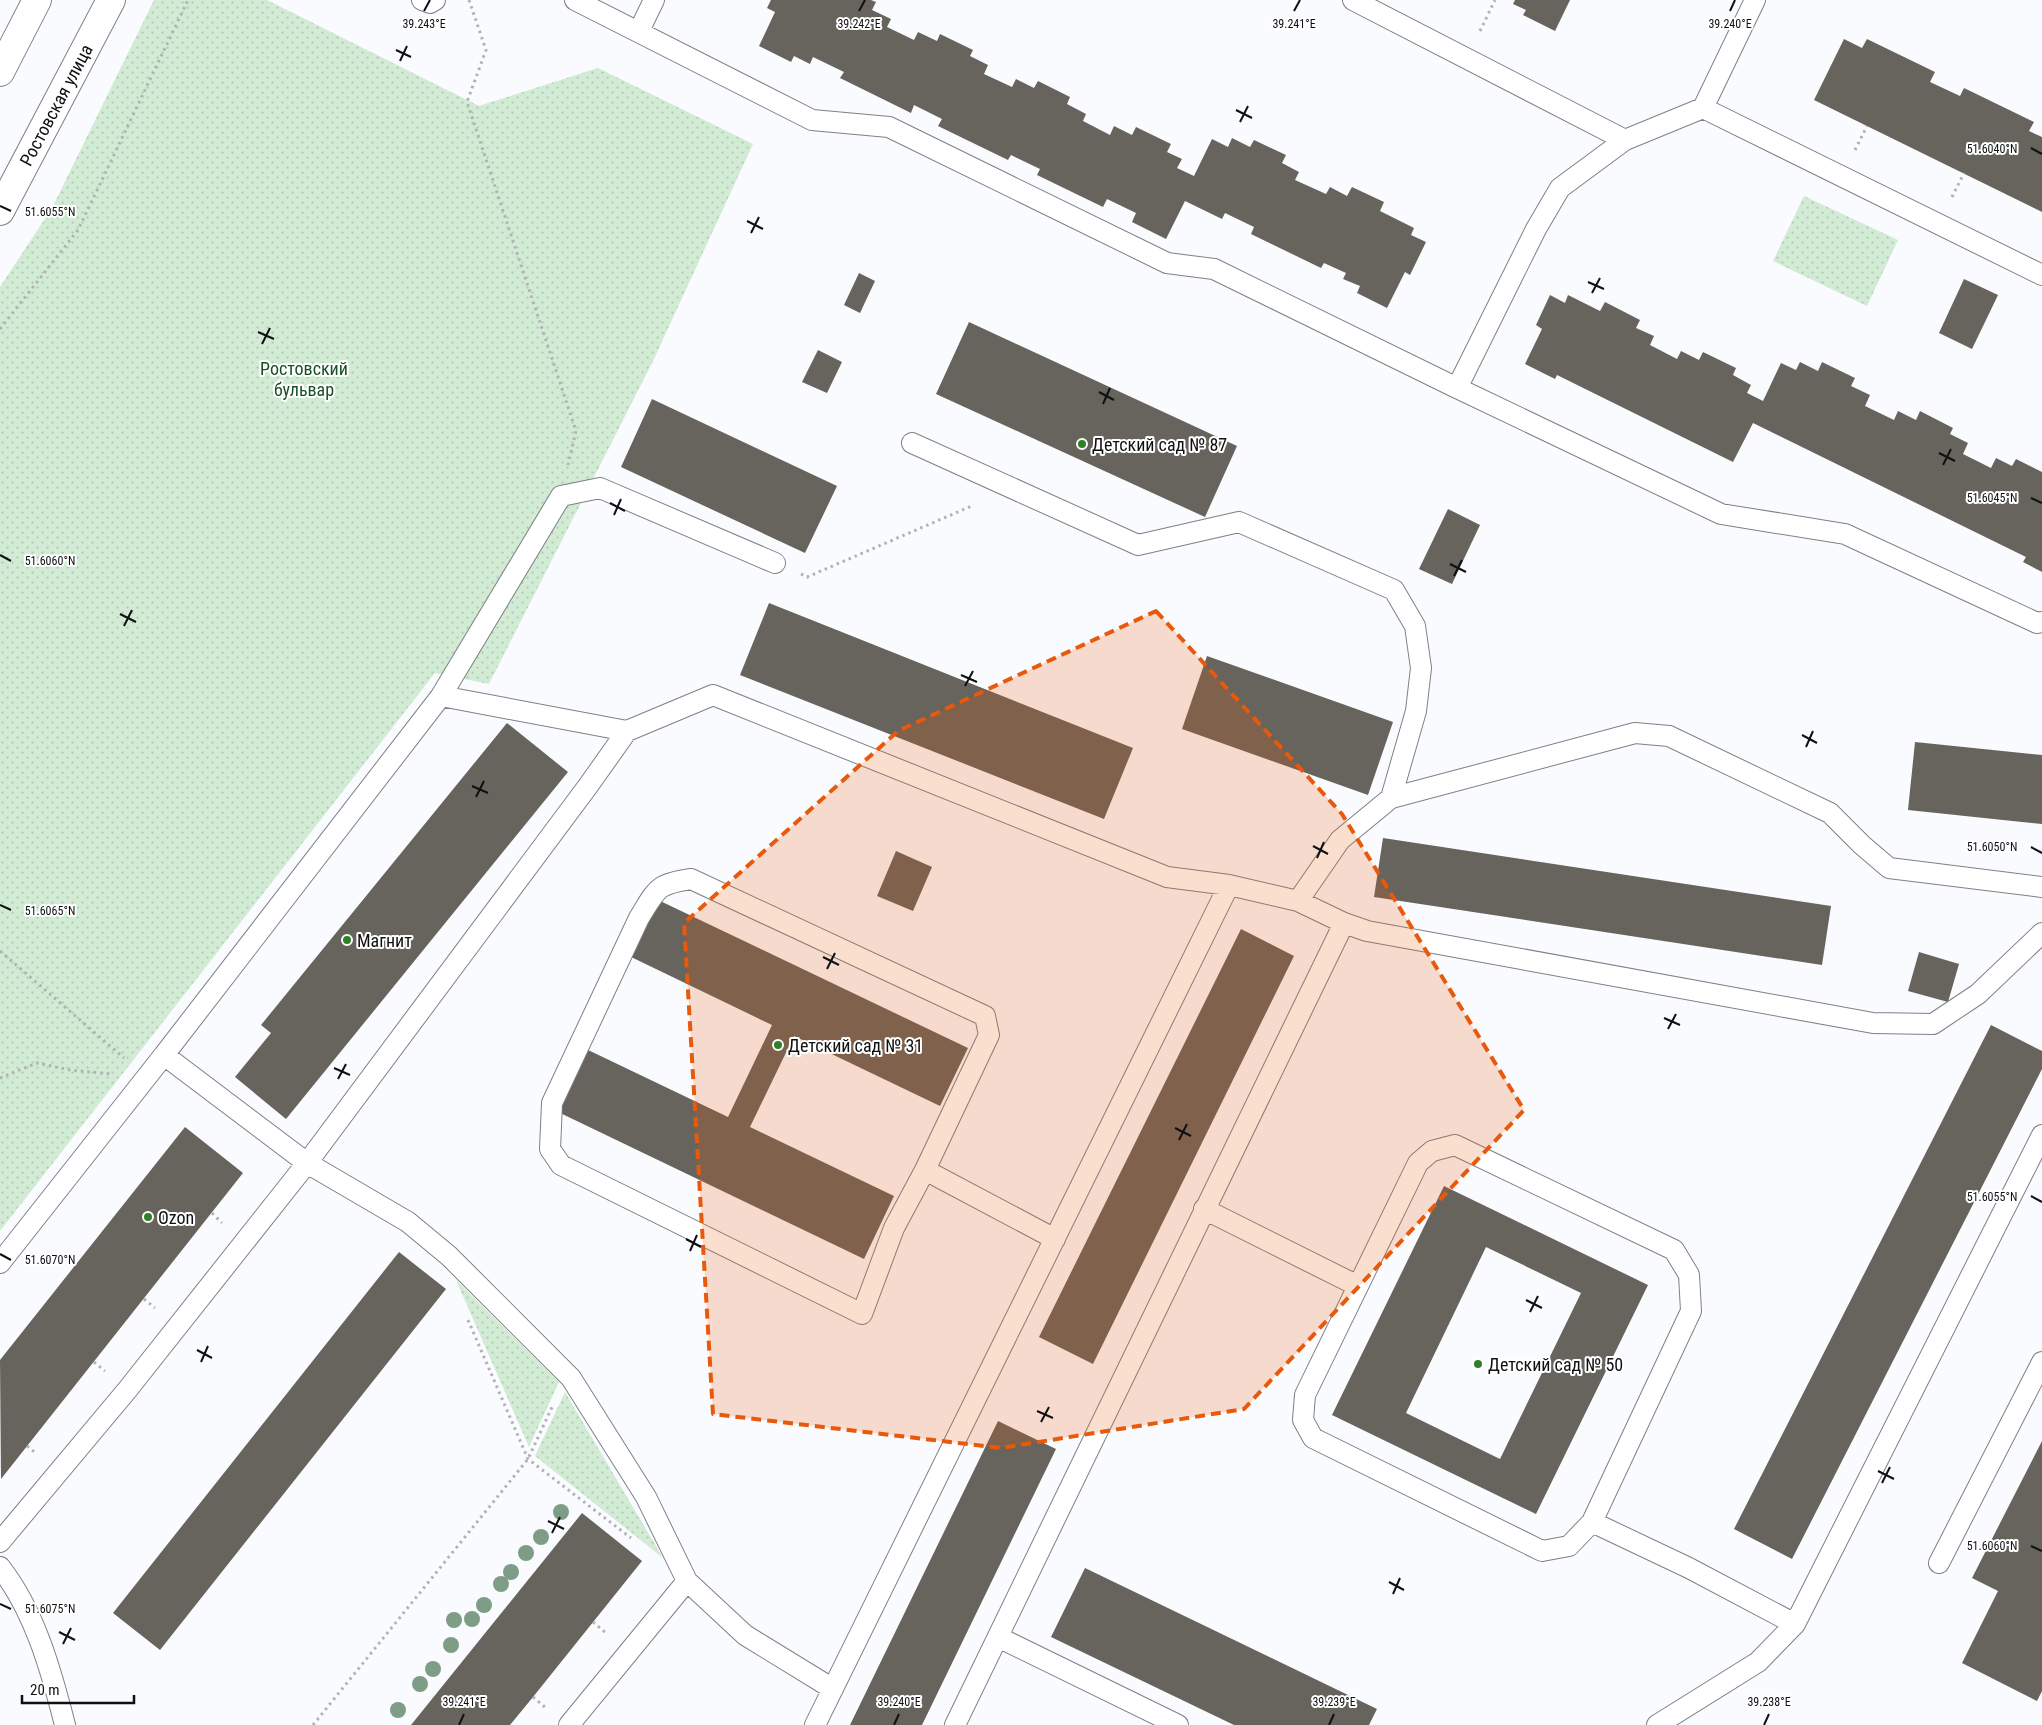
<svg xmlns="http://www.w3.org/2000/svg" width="2042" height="1725" viewBox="0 0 2042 1725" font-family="'Roboto Condensed',sans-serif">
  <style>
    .grass { fill: url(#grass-dots) }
    .building { fill: #67635d; fill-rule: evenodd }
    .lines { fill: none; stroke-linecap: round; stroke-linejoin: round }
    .service-casing { stroke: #7e8087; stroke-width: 22 }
    .tertiary-casing { stroke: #7e8087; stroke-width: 30 }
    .path { stroke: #b1b2b4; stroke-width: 3; stroke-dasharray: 2.5 4; stroke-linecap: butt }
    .service { stroke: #fff; stroke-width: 20 }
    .tertiary { stroke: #fff; stroke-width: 28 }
    .tree { fill: #7e9d86 }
    .marked { fill: #e8590c; fill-opacity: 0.2; stroke: #e8590c; stroke-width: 4; stroke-dasharray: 10 6; stroke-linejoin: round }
    .ticks { fill: none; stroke: #0f1012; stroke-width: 2 }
    .poi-dot { fill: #317f28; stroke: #fff; stroke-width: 2 }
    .labels { text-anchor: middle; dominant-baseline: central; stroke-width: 4; stroke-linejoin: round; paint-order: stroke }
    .street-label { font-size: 18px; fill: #0f1012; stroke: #fff }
    .park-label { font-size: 18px; fill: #185024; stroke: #fff }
    .poi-label { font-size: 18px; fill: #0f1012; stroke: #fff; text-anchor: start }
    .ticks-label { font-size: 12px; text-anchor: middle; fill: #0f1012; stroke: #fff; stroke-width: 4; stroke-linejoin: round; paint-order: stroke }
  </style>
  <defs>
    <pattern id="grass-dots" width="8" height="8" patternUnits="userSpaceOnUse" patternTransform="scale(1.25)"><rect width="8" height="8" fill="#d2ebd4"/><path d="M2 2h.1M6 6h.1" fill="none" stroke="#b3c8b5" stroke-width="1.8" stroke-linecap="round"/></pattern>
  </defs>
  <rect width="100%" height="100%" fill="#fafbfe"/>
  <path class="grass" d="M 154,0 L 267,0 L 479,106 L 598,68 L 753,144 L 653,361 L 489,684 L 435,673 L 0,1231 L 0,287 L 52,208 Z
    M 1804,196 L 1898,240 L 1867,306 L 1773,261 Z
    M 456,1280 L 559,1382 L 529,1447 Z
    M 565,1392 L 663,1558 L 535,1456 Z"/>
  <path class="building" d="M 771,0 L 871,0 L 876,2 L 872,10 L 891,19 L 887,27 L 914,40 L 918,32 L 937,41 L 940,34 L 973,50 L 970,56 L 988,65 L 984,74 L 1012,87 L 1016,79 L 1034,88 L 1038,81 L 1070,97 L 1067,104 L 1086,114 L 1083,121 L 1110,135 L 1114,126 L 1132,135 L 1136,127 L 1171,144 L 1167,152 L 1182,159 L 1177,168 L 1194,176 L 1212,139 L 1228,147 L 1232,138 L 1250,147 L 1254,140 L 1286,155 L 1282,163 L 1299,172 L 1295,180 L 1326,194 L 1330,187 L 1347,196 L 1352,187 L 1384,202 L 1380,211 L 1414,228 L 1411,235 L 1426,242 L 1410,275 L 1405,272 L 1387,308 L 1357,293 L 1360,286 L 1343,279 L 1346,273 L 1324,263 L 1321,268 L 1251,234 L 1254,227 L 1225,213 L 1222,219 L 1185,201 L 1166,239 L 1132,222 L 1136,213 L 1107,199 L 1103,207 L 1037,175 L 1040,169 L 1011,155 L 1008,160 L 938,126 L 942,119 L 914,105 L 911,113 L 840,78 L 844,72 L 813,57 L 810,64 L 794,56 L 791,62 L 759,46 L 775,12 L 767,8 Z
    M 1515,0 L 1570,0 L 1555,31 L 1523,15 L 1526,10 L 1513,4 Z
    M 1844,39 L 1862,48 L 1867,39 L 1935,72 L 1930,82 L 1960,96 L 1964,88 L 2034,122 L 2029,131 L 2042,137 L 2042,212 L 1814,100 Z
    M 859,273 L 875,281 L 860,313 L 844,305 Z
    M 1964,279 L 1998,295 L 1972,349 L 1939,333 Z
    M 1550,295 L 1565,303 L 1568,295 L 1600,311 L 1605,302 L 1640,320 L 1636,328 L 1654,336 L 1650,345 L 1677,359 L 1681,351 L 1699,360 L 1703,352 L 1736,368 L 1733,375 L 1751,385 L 1747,393 L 1763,401 L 1781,363 L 1796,370 L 1800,362 L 1818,371 L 1822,362 L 1855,378 L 1851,386 L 1870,395 L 1865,406 L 1894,420 L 1898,411 L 1916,420 L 1920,411 L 1953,428 L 1950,434 L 1968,443 L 1963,454 L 1991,468 L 1996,458 L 2012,466 L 2016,459 L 2042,472 L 2042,572 L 2023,562 L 2026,557 L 1753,423 L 1733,462 L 1557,375 L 1555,379 L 1525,364 L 1542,329 L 1536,325 Z
    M 969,322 L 1237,446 L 1205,517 L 936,394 Z
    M 818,350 L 842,362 L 827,393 L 802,382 Z
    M 652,399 L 837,486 L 805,553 L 621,467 Z
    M 1448,509 L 1480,525 L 1452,584 L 1419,569 Z
    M 769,603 L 1133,748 L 1104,819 L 740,675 Z
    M 1207,656 L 1393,722 L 1368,795 L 1182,729 Z
    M 507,723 L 568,772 L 286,1119 L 235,1077 L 271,1033 L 261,1025 Z
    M 1915,742 L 2042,755 L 2042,824 L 1908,810 Z
    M 1383,838 L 1831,906 L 1822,965 L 1374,897 Z
    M 896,851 L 932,867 L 913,911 L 877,896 Z
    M 656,899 L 968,1048 L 940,1106 L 794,1036 L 750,1127 L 894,1196 L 864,1259 L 556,1111 L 586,1049 L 728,1117 L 772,1025 L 629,956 Z
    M 1241,929 L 1294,956 L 1093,1364 L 1039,1337 Z
    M 1919,952 L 1959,964 L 1948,1002 L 1908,991 Z
    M 1991,1025 L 2042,1051 L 2042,1069 L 1792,1559 L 1734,1529 Z
    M 185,1127 L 243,1173 L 1,1479 L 0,1360 Z
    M 1444,1186 L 1648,1285 L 1536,1514 L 1332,1415 ZM 1486,1247 L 1581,1293 L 1500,1459 L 1406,1413 Z
    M 399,1252 L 446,1289 L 160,1650 L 113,1613 Z
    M 998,1421 L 1056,1449 L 922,1725 L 850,1725 Z
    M 2042,1441 L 2042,1691 L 2037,1701 L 1962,1663 L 1998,1591 L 1972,1578 Z
    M 582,1513 L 642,1561 L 533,1697 L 510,1725 L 411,1725 Z
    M 1085,1568 L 1377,1709 L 1369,1725 L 1234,1725 L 1051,1637 Z"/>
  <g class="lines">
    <g class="service-casing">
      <path id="service" d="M 422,0 L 430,3 L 435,0
        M 575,0 L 812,120 L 889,127 L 1167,263 L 1214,269 L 1457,388
        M 1353,0 L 1625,140 L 1560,188 L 1536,229 L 1457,388 L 1721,514 L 1845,534 L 2037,623 L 2042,622
        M 639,31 L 654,0
        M 1703,108 L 1755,0
        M 1625,140 L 1703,108 L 2042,275
        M 912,443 L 1138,545 L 1239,522 L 1394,590 L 1415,626 L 1421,668 L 1416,711 L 1391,798 L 1340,840 L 1298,901
        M 441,696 L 627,731 L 713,695 L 1167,877 L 1229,885 L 1298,901 L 1344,923 L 1367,931 L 1873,1023 L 1933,1024 L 1978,994 L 2042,933
        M 1391,798 L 1635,733 L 1669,736 L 1830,813 L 1862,845 L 1889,868 L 2042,887
        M 164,1055 L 441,696 L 561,496 L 600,488 L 775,563
        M 925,1170 L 894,1228 L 862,1314 L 561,1165 L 550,1149 L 552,1103 L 639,918 C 657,889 656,884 691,879 L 985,1016 L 989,1035 L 925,1170 L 1055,1239
        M 1204,1209 L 1358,1286
        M 0,1263 L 164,1055 L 307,1163 L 588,786 L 627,731
        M 1592,1522 L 1691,1311 L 1689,1275 L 1674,1250 L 1455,1145 L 1432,1151 L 1418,1163 L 1305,1395 L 1303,1420 L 1313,1438 L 1542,1551 L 1569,1546 L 1592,1522 L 1689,1568 L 1795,1624
        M 0,1542 L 128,1389 L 307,1163 L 408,1222 L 449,1256 L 571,1378 L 646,1497 L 687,1581 L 745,1635 L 833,1689
        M 1939,1563 L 2042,1362
        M 0,1567 C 35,1612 51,1670 65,1725
        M 998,1637 L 1178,1725
        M 569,1725 L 687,1581
        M 815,1725 L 1229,885
        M 955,1725 L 1344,923
        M 1657,1725 L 1758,1662 L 1795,1624 L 2042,1135"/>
    </g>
    <g class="tertiary-casing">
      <path id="tertiary" d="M 0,72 L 37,0
        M 0,211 L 111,0"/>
    </g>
    <path class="path" d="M 469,0 L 486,50 L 467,102 L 576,431 L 568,465
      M 1480,31 L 1495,0
      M 1855,150 L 1867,126
      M 1952,197 L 1964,173
      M 0,329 L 78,230 L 188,0
      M 801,574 L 807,577 L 974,505
      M 0,951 L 124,1058
      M 0,1078 L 37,1063 L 70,1070 L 111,1074
      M 212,1213 L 222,1223
      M 144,1299 L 155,1308
      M 468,1320 L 528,1459 L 631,1538
      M 94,1362 L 105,1371
      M 27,1446 L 37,1454
      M 593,1622 L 606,1633
      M 533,1697 L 546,1708
      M 313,1725 L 528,1459 L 553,1405"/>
    <use href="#service" class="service"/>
    <use href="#tertiary" class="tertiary"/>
  </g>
  <g class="tree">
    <circle cx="561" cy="1512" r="8"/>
    <circle cx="541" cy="1537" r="8"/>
    <circle cx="526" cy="1553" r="8"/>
    <circle cx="511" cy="1572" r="8"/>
    <circle cx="501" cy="1584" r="8"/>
    <circle cx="484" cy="1605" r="8"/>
    <circle cx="472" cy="1619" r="8"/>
    <circle cx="454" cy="1620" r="8"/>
    <circle cx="451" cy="1645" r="8"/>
    <circle cx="433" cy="1669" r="8"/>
    <circle cx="420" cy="1684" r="8"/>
    <circle cx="398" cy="1710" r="8"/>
  </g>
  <path class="marked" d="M 1156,611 L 1342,814 L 1524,1110 L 1244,1409 L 1001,1448 L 713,1414 L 684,923 L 898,731 Z"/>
  <path class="ticks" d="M 424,11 L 430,0M 859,11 L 865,0M 1294,11 L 1300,0M 1730,11 L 1735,0M 396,50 L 411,57M 400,61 L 407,46M 1236,110 L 1252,118M 1240,122 L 1248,106M 2031,148 L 2042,154M 0,206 L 11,211M 747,221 L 763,229M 751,233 L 759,217M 1588,282 L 1604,289M 1592,293 L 1600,278M 258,332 L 274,339M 262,344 L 270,328M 1099,392 L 1114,400M 1103,404 L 1110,388M 1939,453 L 1955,461M 1943,465 L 1951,449M 2031,498 L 2042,503M 610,503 L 625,511M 614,515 L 621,499M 0,555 L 11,561M 1450,564 L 1466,572M 1454,576 L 1462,560M 120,614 L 136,622M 124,626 L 132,610M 961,675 L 977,682M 965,686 L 973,671M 1802,735 L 1817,743M 1806,747 L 1813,731M 472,786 L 488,793M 476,797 L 484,781M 1313,846 L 1328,854M 2031,847 L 2042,853M 1317,858 L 1324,842M 0,905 L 11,910M 823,957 L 839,965M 827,969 L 835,953M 1664,1018 L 1680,1025M 1668,1029 L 1676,1014M 334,1068 L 350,1075M 338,1079 L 346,1064M 1175,1128 L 1191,1136M 1179,1140 L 1187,1124M 2031,1196 L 2042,1202M 686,1239 L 701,1247M 690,1251 L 697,1235M 0,1254 L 11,1260M 1526,1300 L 1542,1308M 1530,1312 L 1538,1296M 197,1350 L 212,1358M 201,1362 L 208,1346M 1037,1411 L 1053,1418M 1041,1422 L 1049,1407M 1878,1471 L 1894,1479M 1882,1483 L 1890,1467M 548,1521 L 564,1529M 552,1533 L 560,1517M 2031,1546 L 2042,1551M 1389,1582 L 1404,1590M 1393,1594 L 1400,1578M 0,1604 L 11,1609M 59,1632 L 75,1640M 63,1644 L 71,1628M 459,1725 L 464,1714M 894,1725 L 899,1714M 1329,1725 L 1334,1714M 1764,1725 L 1769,1714"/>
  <g class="poi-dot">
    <circle cx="1082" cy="444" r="5"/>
    <circle cx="347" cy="940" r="5"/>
    <circle cx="778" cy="1045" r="5"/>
    <circle cx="148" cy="1217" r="5"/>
    <circle cx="1478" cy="1364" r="5"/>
  </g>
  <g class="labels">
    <g class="street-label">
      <text transform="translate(56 105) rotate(-62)">Ростовская улица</text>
    </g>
    <g class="park-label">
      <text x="304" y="368">Ростовский<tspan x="304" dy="21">бульвар</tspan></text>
    </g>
    <g class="poi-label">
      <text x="1092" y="444">Детский сад № 87</text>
      <text x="357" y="940">Магнит</text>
      <text x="788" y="1045">Детский сад № 31</text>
      <text x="158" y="1217">Ozon</text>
      <text x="1488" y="1364">Детский сад № 50</text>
    </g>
  </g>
  <g class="ticks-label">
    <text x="424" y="28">39.243°E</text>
    <text x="859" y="28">39.242°E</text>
    <text x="1294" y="28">39.241°E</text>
    <text x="1730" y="28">39.240°E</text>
    <text x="1992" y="153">51.6040°N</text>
    <text x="50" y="216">51.6055°N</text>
    <text x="1992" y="502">51.6045°N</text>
    <text x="50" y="565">51.6060°N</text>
    <text x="1992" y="851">51.6050°N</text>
    <text x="50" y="915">51.6065°N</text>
    <text x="1992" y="1201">51.6055°N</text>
    <text x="50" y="1264">51.6070°N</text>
    <text x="1992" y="1550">51.6060°N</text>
    <text x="50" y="1613">51.6075°N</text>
    <text x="464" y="1706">39.241°E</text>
    <text x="899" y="1706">39.240°E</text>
    <text x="1334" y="1706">39.239°E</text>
    <text x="1769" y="1706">39.238°E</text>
  </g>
  <path d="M22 1695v8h112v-8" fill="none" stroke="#0f1012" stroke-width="2.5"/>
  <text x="30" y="1695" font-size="15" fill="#0f1012" stroke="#ffffff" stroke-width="4" paint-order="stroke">20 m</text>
</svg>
